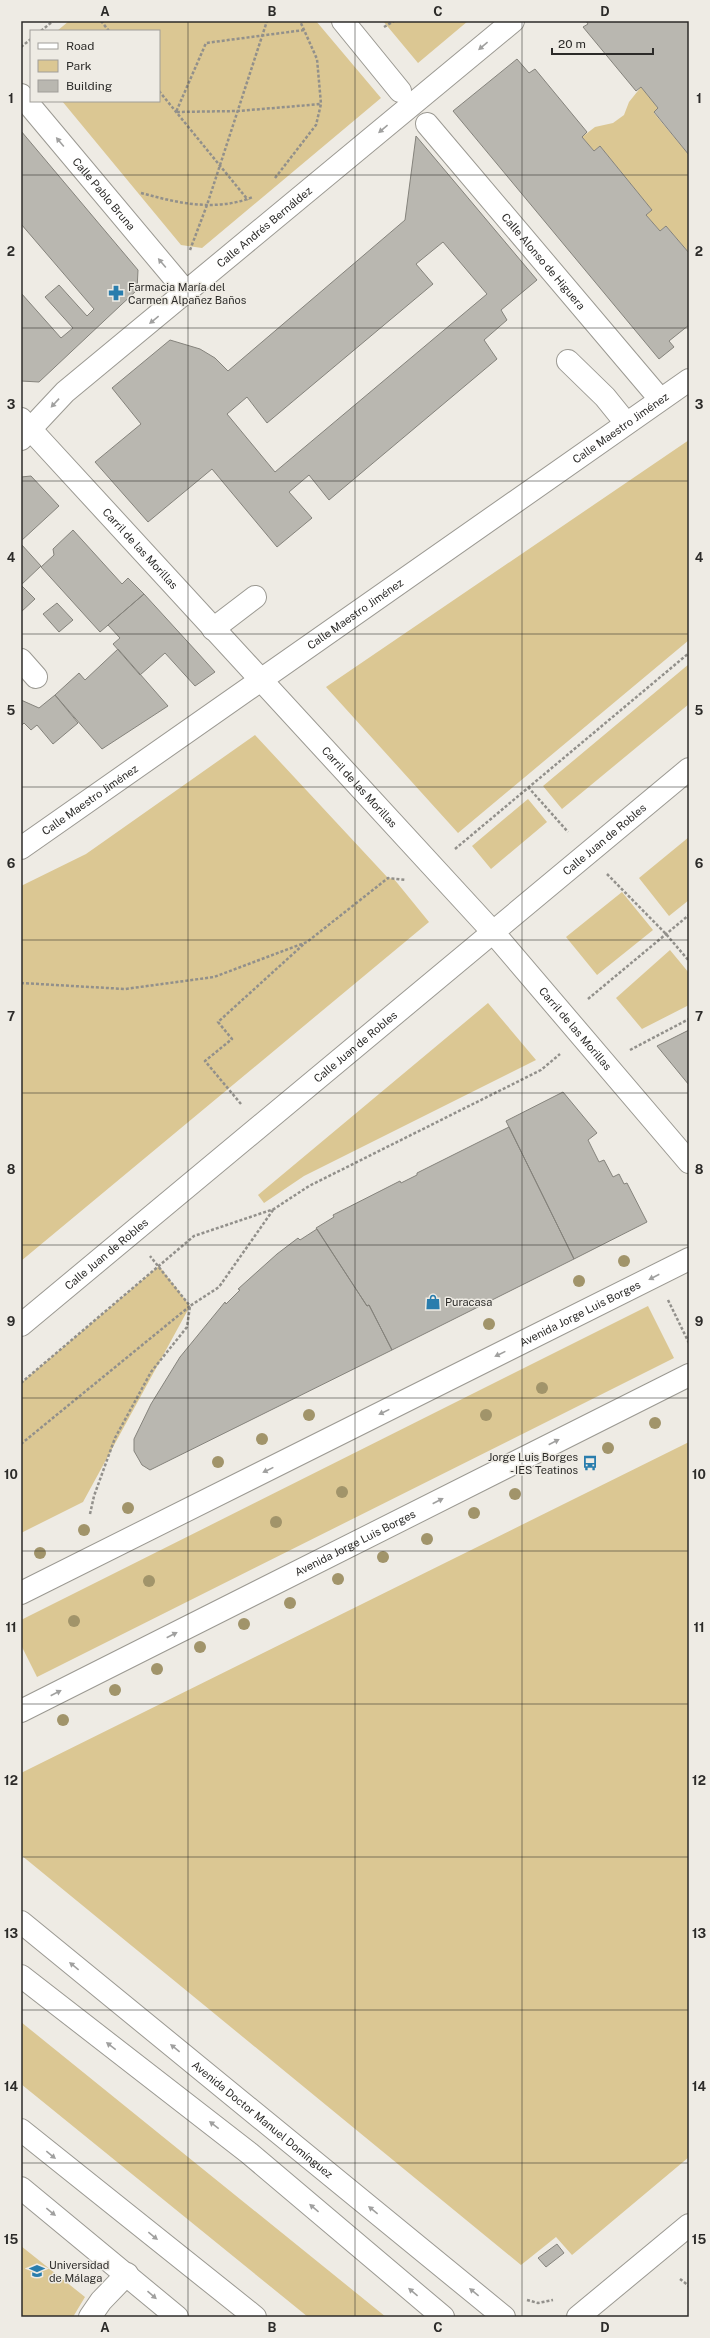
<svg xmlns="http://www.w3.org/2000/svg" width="710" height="2338" viewBox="0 0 710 2338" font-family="'Public Sans',sans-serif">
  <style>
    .green { fill: #dbc793 }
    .building { fill: #b9b7b0; stroke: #85837c; fill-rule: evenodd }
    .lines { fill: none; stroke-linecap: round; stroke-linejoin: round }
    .minor-casing { stroke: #9b9992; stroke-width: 24 }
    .major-casing { stroke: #9b9992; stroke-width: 24 }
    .path { stroke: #92908b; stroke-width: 2.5; stroke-dasharray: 3 2; stroke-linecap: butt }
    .minor { stroke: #fff; stroke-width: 22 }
    .major { stroke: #fff; stroke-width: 22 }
    .tree { fill: #a1946a }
    .oneway { fill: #a0a09f }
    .grid { fill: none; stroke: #2c2b29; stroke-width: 1; stroke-opacity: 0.55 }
    .labels { text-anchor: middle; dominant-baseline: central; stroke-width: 3; stroke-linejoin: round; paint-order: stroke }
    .street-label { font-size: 11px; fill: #2c2b29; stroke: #eeebe4 }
    .poi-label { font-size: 11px; fill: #2c2b29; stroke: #eeebe4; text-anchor: start }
    .neatline { fill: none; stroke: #2c2b29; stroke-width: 1.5 }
    .grid-label { font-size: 13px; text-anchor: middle; font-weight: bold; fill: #2c2b29 }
  </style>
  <rect width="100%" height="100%" fill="#eeebe4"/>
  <path class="green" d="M 69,21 L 316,21 L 381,98 L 202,248 L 181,245 L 62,101 L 159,101 L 159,31 L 57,31 Z
    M 383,21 L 468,21 L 418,63 Z
    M 641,87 L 658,108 L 654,113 L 689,155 L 689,253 L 666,226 L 660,231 L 646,215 L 652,210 L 600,146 L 594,151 L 582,137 L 595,127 L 613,123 L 624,115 L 629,102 Z
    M 689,440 L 689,640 L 458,833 L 326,687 Z
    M 689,664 L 689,704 L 562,809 L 543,786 Z
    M 255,735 L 388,878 L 394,879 L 429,922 L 21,1261 L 21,886 L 86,854 Z
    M 528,799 L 547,822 L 491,869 L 472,846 Z
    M 689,837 L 689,900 L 669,916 L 639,878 Z
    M 622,892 L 653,930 L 597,975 L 566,937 Z
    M 670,950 L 689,973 L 689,1005 L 642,1029 L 616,998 Z
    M 488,1003 L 536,1060 L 304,1176 L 264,1203 L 258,1195 Z
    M 159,1266 L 190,1306 L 83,1502 L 21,1533 L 21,1383 Z
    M 648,1306 L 674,1358 L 37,1677 L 21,1645 L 21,1620 Z
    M 689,1442 L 689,2157 L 572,2255 L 556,2237 L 521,2265 L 21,1855 L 21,1773 Z
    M 21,2022 L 386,2317 L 308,2317 L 21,2084 Z
    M 21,2246 L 85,2297 L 73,2317 L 21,2317 Z"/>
  <path class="building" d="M 586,21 L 689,21 L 689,155 L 654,112 L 658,108 L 641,87 L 636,91 L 583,27 L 588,24 Z
    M 517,59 L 529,73 L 535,69 L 587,132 L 582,137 L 594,151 L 600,146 L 652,210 L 646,215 L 660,231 L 666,226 L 689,253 L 689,325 L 669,341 L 674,347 L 659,359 L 453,111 Z
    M 21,131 L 138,270 L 137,290 L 39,382 L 21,381 L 21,293 L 61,338 L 73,328 L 45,297 L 59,285 L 87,316 L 94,309 L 21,224 Z
    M 416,136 L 537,280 L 501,310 L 507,320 L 484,340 L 497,359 L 329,500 L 309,475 L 289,492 L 312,518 L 277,547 L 212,469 L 148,522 L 95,462 L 141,424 L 112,388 L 170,340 L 200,349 L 215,358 L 228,371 L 405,220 ZM 443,242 L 487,294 L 275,472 L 227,414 L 247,397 L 267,423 L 433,284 L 416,264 Z
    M 31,476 L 59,506 L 21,541 L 21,477 Z
    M 73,530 L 122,584 L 128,578 L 144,594 L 100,632 L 41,567 L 54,555 L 53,549 Z
    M 21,544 L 41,566 L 21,585 Z
    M 21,585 L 35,599 L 21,612 Z
    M 144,594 L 197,652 L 215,672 L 195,686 L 165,653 L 140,675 L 113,644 L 120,638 L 108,625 Z
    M 57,603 L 73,620 L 59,632 L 43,614 Z
    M 118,649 L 168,706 L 102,749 L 55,695 L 79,673 L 85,680 Z
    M 55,695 L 78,723 L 53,744 L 37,725 L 31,730 L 24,723 L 21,726 L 21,700 L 39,708 Z
    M 689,1030 L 689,1085 L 657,1046 Z
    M 563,1092 L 597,1133 L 588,1140 L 599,1162 L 604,1160 L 613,1177 L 619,1174 L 624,1184 L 627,1183 L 647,1222 L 574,1259 L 506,1121 Z
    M 509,1127 L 574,1259 L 392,1350 L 369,1305 L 367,1306 L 316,1228 L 334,1217 L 333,1215 L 400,1181 L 401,1183 L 417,1175 L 417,1173 Z
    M 317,1229 L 367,1306 L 369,1305 L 392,1350 L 150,1470 L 142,1465 L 134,1451 L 134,1439 L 151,1404 L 180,1357 L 225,1302 L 226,1304 L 240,1290 L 238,1289 L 277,1254 L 298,1238 L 300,1240 Z
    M 557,2244 L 564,2253 L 546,2267 L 538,2258 Z"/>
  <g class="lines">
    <g class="minor-casing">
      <g id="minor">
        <path d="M 343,21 L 400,91"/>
        <path id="s1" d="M 21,95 L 187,293"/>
        <path id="s2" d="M 427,124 L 660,399"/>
        <path d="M 568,361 L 605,397 L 626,423"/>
        <path id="s3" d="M 21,419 L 492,931 L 689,1162"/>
        <path id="s4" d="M 21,439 L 65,392 L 513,21"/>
        <path d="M 213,629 L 255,597"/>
        <path d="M 21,660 L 36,677"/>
        <path id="s5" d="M 21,848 L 689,380"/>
        <path id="s6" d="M 21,1325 L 689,769"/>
        <path id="s7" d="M 21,1922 L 504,2317"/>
        <path d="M 21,2188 L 177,2317"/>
        <path d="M 90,2317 L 101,2301 L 127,2274"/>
        <path d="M 578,2317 L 689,2225"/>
      </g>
    </g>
    <g class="major-casing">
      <g id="major">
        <path id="s8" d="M 21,1593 L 689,1259"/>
        <path id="s9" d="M 21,1711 L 689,1375"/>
        <path d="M 21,1976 L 249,2153 L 443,2317"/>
        <path d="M 21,2130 L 255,2317"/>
      </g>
    </g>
    <path class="path" d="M 101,21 L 109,31
      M 384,27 L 394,21
      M 304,30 L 206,43 L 176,112 L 238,111 L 321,104
      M 41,31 L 53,21
      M 21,47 L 31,39
      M 159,91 L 248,200
      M 275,178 L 316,125 L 321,104 L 317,59 L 300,21
      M 141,193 C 178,203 215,212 253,197
      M 190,250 L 207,205 L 267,21
      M 528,787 L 568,832
      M 455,849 L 689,653
      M 607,874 L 666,934 L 689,961
      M 21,983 L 125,989 L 214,977 L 307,942 L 388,878 L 406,880
      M 588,999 L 689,915
      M 630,1050 L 689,1019
      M 241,1104 L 205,1061 L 232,1039 L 218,1022 L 305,943
      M 668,1300 L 689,1343
      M 21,1383 L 194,1236 L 274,1209 L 309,1186 L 541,1070 L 560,1054
      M 21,1444 L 190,1306 L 150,1256
      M 90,1514 L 94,1496 L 115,1438 L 151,1372 L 187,1327 L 190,1306 L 219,1287 L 273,1210
      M 680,2279 L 689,2286
      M 527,2300 L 538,2303 L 553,2300"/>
    <use href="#minor" class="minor"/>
    <use href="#major" class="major"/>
  </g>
  <g class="tree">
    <circle cx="624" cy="1261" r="6"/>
    <circle cx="579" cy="1281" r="6"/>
    <circle cx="489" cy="1324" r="6"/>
    <circle cx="542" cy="1388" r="6"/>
    <circle cx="309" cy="1415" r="6"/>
    <circle cx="486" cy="1415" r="6"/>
    <circle cx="655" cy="1423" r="6"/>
    <circle cx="262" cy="1439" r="6"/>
    <circle cx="608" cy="1448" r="6"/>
    <circle cx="218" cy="1462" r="6"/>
    <circle cx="342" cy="1492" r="6"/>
    <circle cx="515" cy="1494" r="6"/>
    <circle cx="128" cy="1508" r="6"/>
    <circle cx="474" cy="1513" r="6"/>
    <circle cx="276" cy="1522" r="6"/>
    <circle cx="84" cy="1530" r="6"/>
    <circle cx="427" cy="1539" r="6"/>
    <circle cx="40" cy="1553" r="6"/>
    <circle cx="383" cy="1557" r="6"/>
    <circle cx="338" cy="1579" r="6"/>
    <circle cx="149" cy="1581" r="6"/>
    <circle cx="290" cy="1603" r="6"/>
    <circle cx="74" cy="1621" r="6"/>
    <circle cx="244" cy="1624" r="6"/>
    <circle cx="200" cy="1647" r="6"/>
    <circle cx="157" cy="1669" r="6"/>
    <circle cx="115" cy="1690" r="6"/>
    <circle cx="63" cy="1720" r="6"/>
  </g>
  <defs><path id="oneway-solid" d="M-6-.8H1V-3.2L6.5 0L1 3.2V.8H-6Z"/></defs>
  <g class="oneway">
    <use href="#oneway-solid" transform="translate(483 46) rotate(140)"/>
    <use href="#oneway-solid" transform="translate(383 129) rotate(140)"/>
    <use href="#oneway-solid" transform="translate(60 142) rotate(-130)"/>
    <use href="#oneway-solid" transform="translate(162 263) rotate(-130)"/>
    <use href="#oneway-solid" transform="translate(154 320) rotate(141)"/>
    <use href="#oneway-solid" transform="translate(55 403) rotate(133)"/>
    <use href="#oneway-solid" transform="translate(654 1277) rotate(153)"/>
    <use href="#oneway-solid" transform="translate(500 1354) rotate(154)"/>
    <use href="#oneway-solid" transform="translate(384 1412) rotate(154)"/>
    <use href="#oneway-solid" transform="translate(554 1442) rotate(-27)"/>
    <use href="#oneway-solid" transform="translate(268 1470) rotate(154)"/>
    <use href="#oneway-solid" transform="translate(438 1501) rotate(-27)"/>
    <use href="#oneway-solid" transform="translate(172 1635) rotate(-27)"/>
    <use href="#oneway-solid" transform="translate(56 1693) rotate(-27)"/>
    <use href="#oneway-solid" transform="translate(74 1966) rotate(-141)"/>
    <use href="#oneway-solid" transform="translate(111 2046) rotate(-142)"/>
    <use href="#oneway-solid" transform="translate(175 2048) rotate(-141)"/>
    <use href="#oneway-solid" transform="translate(214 2125) rotate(-142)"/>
    <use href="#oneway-solid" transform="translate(51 2155) rotate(39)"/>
    <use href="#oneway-solid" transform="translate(314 2208) rotate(-140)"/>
    <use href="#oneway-solid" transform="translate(373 2210) rotate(-141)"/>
    <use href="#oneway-solid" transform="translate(51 2212) rotate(39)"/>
    <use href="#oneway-solid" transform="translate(153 2236) rotate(39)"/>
    <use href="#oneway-solid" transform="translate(413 2292) rotate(-140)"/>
    <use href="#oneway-solid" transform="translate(474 2292) rotate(-141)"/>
    <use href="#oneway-solid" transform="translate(152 2295) rotate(41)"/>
  </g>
  <path class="grid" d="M 188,21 L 188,2317M 355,21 L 355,2317M 522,21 L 522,2317M 21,175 L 689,175M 21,328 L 689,328M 21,481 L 689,481M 21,634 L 689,634M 21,787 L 689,787M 21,940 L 689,940M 21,1093 L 689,1093M 21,1245 L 689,1245M 21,1398 L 689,1398M 21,1551 L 689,1551M 21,1704 L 689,1704M 21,1857 L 689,1857M 21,2010 L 689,2010M 21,2163 L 689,2163"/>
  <defs>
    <g id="pharmacy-bare" transform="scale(1.2)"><path d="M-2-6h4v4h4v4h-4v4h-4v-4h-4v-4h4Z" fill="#297dad" stroke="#eeebe4" stroke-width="2.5" paint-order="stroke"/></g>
    <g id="shop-bare" transform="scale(1.2)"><path d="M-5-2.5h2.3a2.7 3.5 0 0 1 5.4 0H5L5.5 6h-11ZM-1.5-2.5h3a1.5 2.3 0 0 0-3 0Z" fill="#297dad" stroke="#eeebe4" stroke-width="2.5" paint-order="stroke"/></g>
    <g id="bus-bare" transform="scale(1.2)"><path d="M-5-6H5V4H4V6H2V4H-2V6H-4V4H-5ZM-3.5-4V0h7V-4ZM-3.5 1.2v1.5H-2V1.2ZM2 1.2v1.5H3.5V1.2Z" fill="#297dad" stroke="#eeebe4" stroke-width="2.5" paint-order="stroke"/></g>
    <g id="university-bare" transform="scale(1.2)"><path d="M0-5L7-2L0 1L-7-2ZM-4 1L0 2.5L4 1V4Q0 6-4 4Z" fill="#297dad" stroke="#eeebe4" stroke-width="2.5" paint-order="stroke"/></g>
  </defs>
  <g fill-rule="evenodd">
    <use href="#pharmacy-bare" x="116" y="293"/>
    <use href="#shop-bare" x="433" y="1302"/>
    <use href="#bus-bare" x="590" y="1463"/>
    <use href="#university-bare" x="37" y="2271"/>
  </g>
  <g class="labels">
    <g class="street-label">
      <text stroke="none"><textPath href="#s1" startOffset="129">Calle Pablo Bruna</textPath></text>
      <text stroke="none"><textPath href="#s4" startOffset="323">Calle Andrés Bernáldez</textPath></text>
      <text stroke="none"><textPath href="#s2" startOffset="180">Calle Alonso de Higuera</textPath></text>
      <text stroke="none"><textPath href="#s5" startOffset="732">Calle Maestro Jiménez</textPath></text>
      <text stroke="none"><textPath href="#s3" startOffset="176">Carril de las Morillas</textPath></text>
      <text stroke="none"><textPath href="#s5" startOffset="408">Calle Maestro Jiménez</textPath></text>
      <text stroke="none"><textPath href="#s3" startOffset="500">Carril de las Morillas</textPath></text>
      <text stroke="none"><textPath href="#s5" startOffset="84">Calle Maestro Jiménez</textPath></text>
      <text stroke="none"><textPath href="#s6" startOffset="759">Calle Juan de Robles</textPath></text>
      <text stroke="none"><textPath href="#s3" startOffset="824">Carril de las Morillas</textPath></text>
      <text stroke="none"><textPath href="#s6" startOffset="435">Calle Juan de Robles</textPath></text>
      <text stroke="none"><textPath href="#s6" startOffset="111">Calle Juan de Robles</textPath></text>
      <text stroke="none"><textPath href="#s8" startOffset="625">Avenida Jorge Luis Borges</textPath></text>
      <text stroke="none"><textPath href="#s9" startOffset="374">Avenida Jorge Luis Borges</textPath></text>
      <text stroke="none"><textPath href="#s7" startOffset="312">Avenida Doctor Manuel Domínguez</textPath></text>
    </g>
    <g class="poi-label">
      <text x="128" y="287">Farmacia María del<tspan x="128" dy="13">Carmen Alpañez Baños</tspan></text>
      <text x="445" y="1302">Puracasa</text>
      <text x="578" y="1457" text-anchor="end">Jorge Luis Borges<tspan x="578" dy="13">- IES Teatinos</tspan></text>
      <text x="49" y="2265">Universidad<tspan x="49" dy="13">de Málaga</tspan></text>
    </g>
  </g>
  <rect width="710" height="2338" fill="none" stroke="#eeebe4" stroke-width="44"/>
  <rect x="30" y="30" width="130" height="72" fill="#eeebe4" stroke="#a09e99"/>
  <rect x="38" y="43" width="20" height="6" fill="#ffffff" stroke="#a09e99"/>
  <text x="66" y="50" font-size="12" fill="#2c2b29">Road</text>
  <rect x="38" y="60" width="20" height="12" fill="#dbc793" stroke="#a09e99"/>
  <text x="66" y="70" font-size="12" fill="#2c2b29">Park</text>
  <rect x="38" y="80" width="20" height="12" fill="#b9b7b0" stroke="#a09e99"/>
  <text x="66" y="90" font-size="12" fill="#2c2b29">Building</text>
  <path d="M552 48v6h101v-6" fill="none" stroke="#2c2b29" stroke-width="2"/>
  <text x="558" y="48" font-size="12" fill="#2c2b29" stroke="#eeebe4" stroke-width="3" paint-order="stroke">20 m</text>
  <rect x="22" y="22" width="666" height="2294" class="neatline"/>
  <g class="grid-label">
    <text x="105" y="16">A</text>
    <text x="272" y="16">B</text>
    <text x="438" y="16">C</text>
    <text x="605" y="16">D</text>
    <text x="11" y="103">1</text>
    <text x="699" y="103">1</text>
    <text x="11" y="256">2</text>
    <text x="699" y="256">2</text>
    <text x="11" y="409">3</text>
    <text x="699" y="409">3</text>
    <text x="11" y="562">4</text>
    <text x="699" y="562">4</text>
    <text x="11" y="715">5</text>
    <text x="699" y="715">5</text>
    <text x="11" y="868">6</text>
    <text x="699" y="868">6</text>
    <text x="11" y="1021">7</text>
    <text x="699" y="1021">7</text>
    <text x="11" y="1174">8</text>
    <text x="699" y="1174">8</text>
    <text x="11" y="1326">9</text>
    <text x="699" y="1326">9</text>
    <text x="11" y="1479">10</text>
    <text x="699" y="1479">10</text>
    <text x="11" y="1632">11</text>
    <text x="699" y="1632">11</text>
    <text x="11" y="1785">12</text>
    <text x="699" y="1785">12</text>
    <text x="11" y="1938">13</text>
    <text x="699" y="1938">13</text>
    <text x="11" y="2091">14</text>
    <text x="699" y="2091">14</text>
    <text x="11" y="2244">15</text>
    <text x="699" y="2244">15</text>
    <text x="105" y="2332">A</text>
    <text x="272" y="2332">B</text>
    <text x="438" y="2332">C</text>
    <text x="605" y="2332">D</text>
  </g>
</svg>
